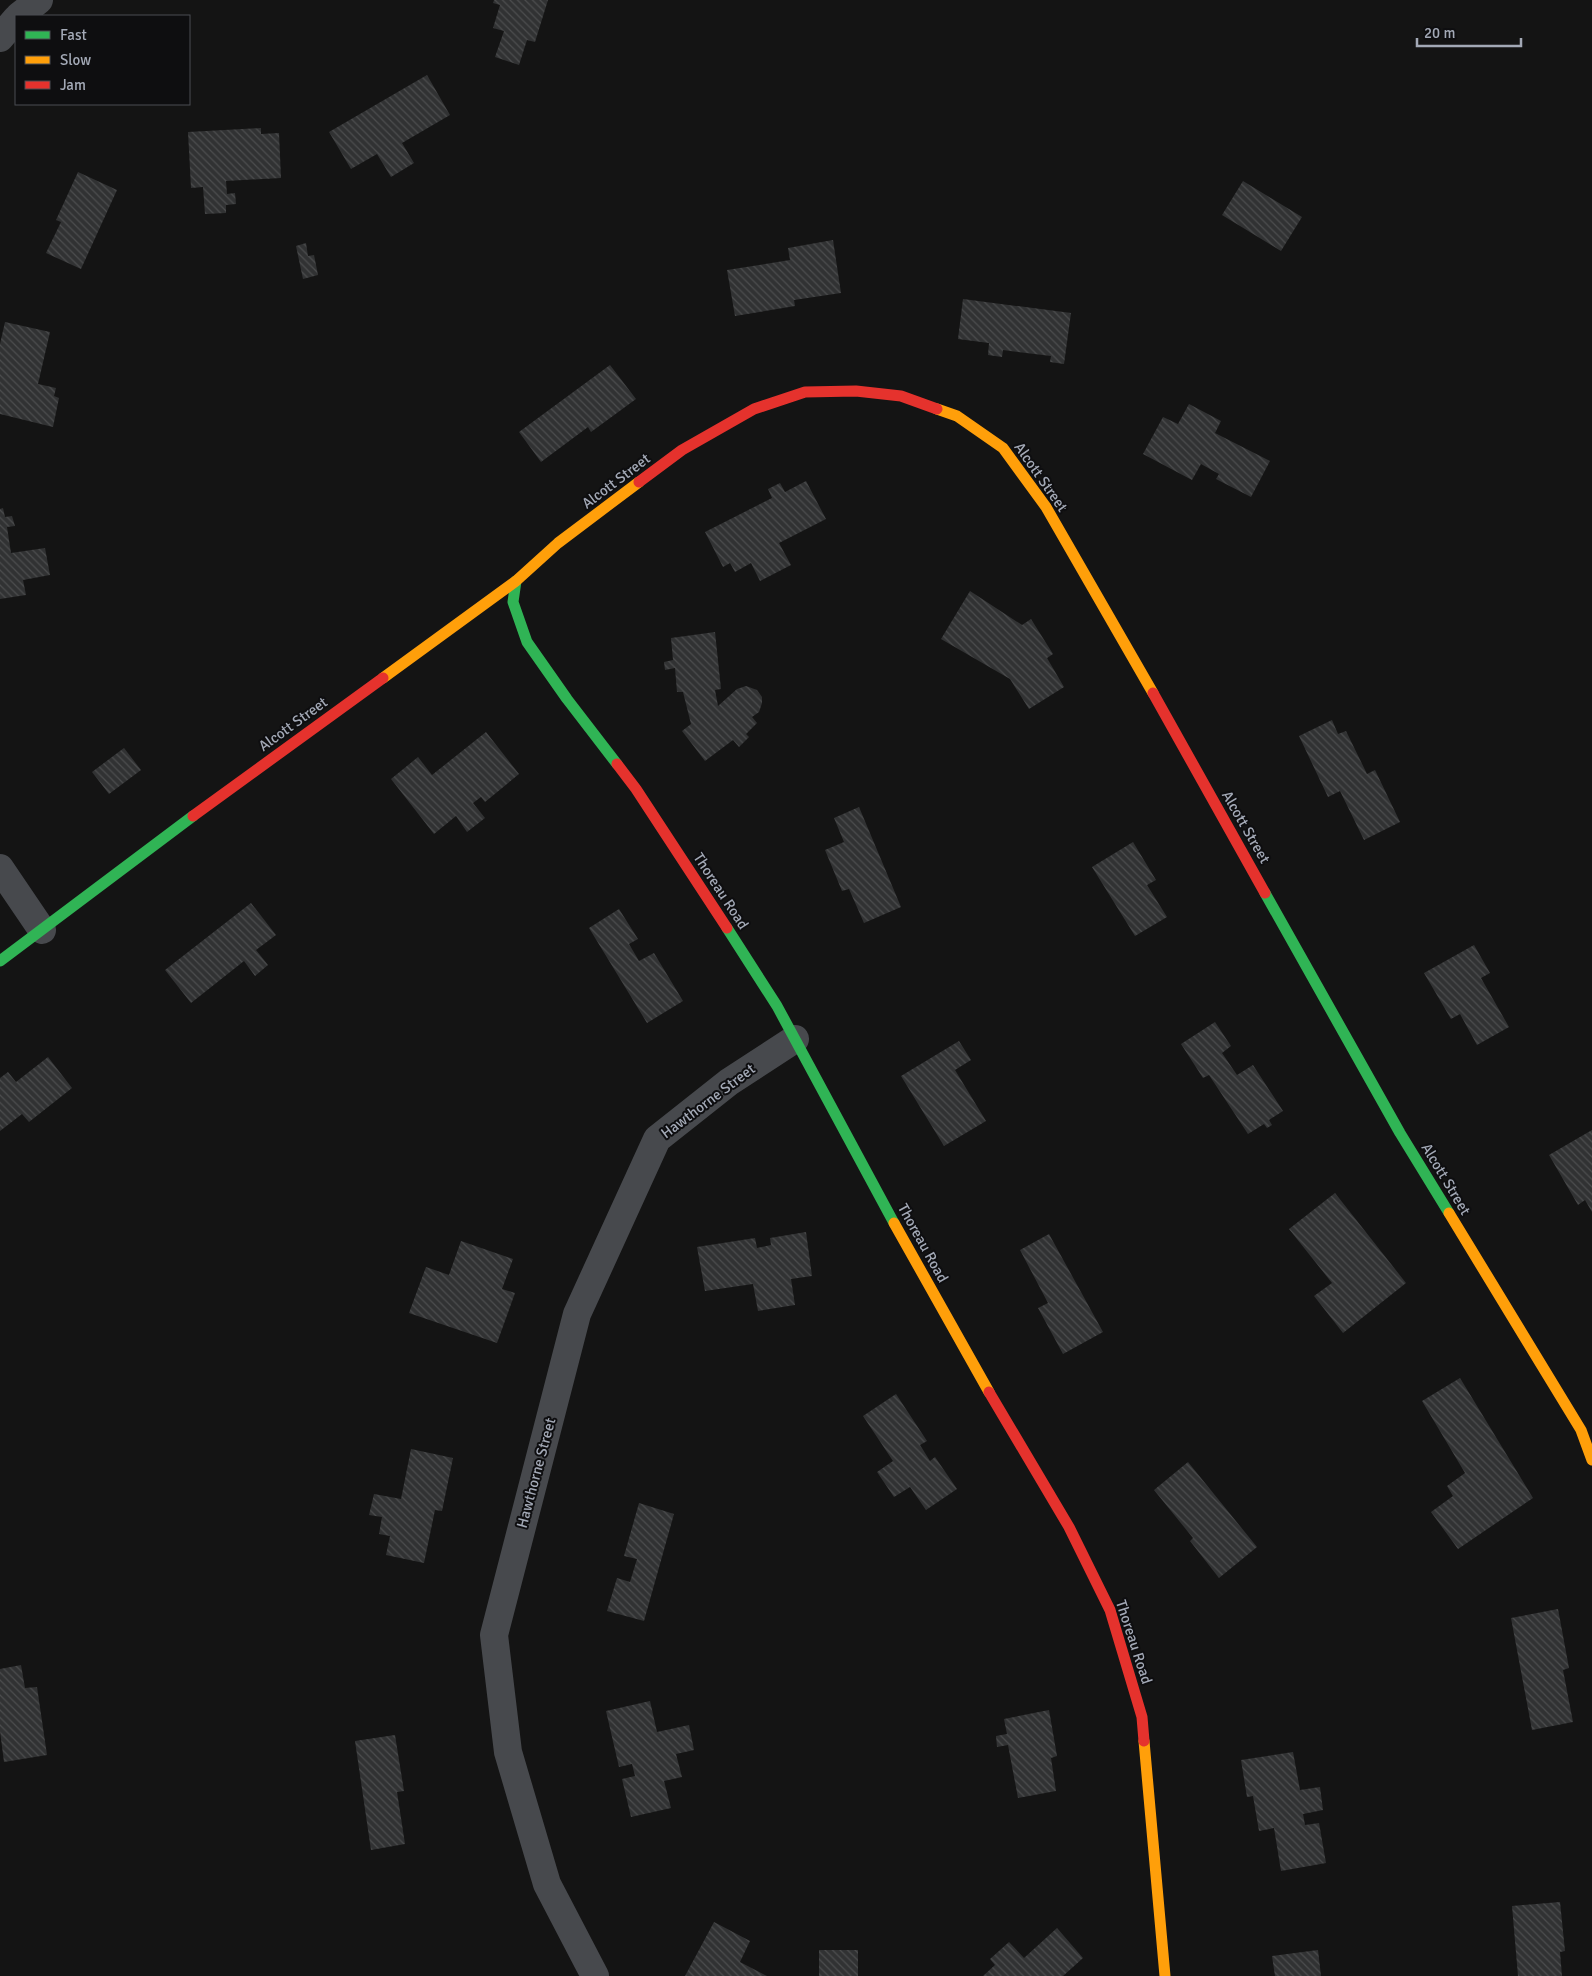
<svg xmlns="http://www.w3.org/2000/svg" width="1592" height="1976" viewBox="0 0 1592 1976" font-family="Signika,sans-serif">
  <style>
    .building { fill: url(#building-back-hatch) }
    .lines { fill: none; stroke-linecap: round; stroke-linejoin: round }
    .street { stroke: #47494d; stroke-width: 28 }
    .fast { stroke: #30b455; stroke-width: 11 }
    .slow { stroke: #ff9f0a; stroke-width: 11 }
    .jam { stroke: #e5322d; stroke-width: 11 }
    .labels { text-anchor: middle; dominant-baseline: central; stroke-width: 4; stroke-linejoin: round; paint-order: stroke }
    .street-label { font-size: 15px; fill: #a3a9b6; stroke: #0e0e10 }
  </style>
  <defs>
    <pattern id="building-back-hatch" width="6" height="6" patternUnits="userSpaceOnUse" patternTransform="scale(1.25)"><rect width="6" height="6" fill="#313233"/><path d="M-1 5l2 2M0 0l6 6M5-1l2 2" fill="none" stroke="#4c4d4e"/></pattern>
  </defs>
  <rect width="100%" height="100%" fill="#141414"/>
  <path class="building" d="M 494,0 L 548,0 L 535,42 L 527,40 L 519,65 L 495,57 L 504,31 L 493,28 L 500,5 L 493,3 Z
    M 427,75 L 450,115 L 402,143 L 414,163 L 391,177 L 377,154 L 351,169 L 329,132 Z
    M 261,128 L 261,134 L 279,133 L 281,178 L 226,181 L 227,194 L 235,193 L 236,204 L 226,205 L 226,213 L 205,214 L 203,187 L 191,188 L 188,132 Z
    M 78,172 L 117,190 L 81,269 L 46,253 L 61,222 L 56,220 Z
    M 1243,181 L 1302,217 L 1281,251 L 1222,215 Z
    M 833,240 L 841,293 L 794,300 L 795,306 L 735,316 L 727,270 L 790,260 L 788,248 Z
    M 306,243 L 308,256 L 314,255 L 318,275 L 303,279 L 296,246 Z
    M 963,299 L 1071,313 L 1064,364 L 1050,362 L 1051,356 L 1003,350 L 1002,357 L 988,355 L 989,343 L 958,339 Z
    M 5,322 L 50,332 L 38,384 L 56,388 L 54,396 L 59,398 L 53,427 L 0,414 L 0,344 Z
    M 610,365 L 636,399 L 591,432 L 588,427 L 541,462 L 519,432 Z
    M 1189,404 L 1221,421 L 1215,433 L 1270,461 L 1251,497 L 1216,479 L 1219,474 L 1201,464 L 1192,480 L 1143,454 L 1163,417 L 1178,424 Z
    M 806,481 L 826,519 L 779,543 L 791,565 L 760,581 L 751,563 L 735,572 L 730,563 L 723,567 L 705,532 L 772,498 L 768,489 L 780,483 L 785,492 Z
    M 3,508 L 5,517 L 12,516 L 15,526 L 7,527 L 11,553 L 45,548 L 50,575 L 23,580 L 26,595 L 0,599 L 0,509 Z
    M 970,591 L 1022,625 L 1031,619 L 1053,654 L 1047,658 L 1064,687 L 1029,709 L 1010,679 L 941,639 Z
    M 715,632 L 721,689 L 715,690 L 718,706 L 737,689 L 746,686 L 757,690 L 762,697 L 762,703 L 759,712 L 752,717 L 757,723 L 746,734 L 749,737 L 739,747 L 733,740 L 705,761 L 682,731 L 691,724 L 683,692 L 677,692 L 675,668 L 665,670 L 664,662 L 673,660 L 671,638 Z
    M 1332,720 L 1338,734 L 1346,731 L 1367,774 L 1375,770 L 1400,822 L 1364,840 L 1340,791 L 1328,797 L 1299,736 Z
    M 486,732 L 519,774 L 485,802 L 481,797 L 473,803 L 485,818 L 467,832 L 456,816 L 434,834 L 391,779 L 418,757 L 432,775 Z
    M 124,748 L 141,770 L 109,794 L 92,772 Z
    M 859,807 L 901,907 L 864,923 L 849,889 L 842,891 L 825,850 L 844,842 L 834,818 Z
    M 1133,842 L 1156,880 L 1147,885 L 1167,917 L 1135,936 L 1092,867 Z
    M 251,903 L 276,935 L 256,950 L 268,965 L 255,976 L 244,961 L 191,1003 L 165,970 Z
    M 619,909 L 638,939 L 629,944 L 639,961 L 654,953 L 683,1001 L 647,1023 L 589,928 Z
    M 1474,945 L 1490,973 L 1481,978 L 1509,1027 L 1477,1045 L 1460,1014 L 1451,1019 L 1424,973 Z
    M 1215,1022 L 1231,1046 L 1222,1053 L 1237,1075 L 1253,1065 L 1283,1111 L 1269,1120 L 1272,1125 L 1267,1128 L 1264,1124 L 1248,1134 L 1209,1075 L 1203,1078 L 1181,1044 Z
    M 959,1041 L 971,1060 L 955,1070 L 986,1121 L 944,1146 L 901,1076 Z
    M 48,1057 L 72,1088 L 29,1122 L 22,1114 L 0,1131 L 0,1078 L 8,1072 L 16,1082 Z
    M 1592,1130 L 1592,1212 L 1585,1200 L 1578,1205 L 1549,1155 Z
    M 1335,1193 L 1406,1283 L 1343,1333 L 1314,1296 L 1332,1283 L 1289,1229 Z
    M 806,1232 L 812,1276 L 791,1279 L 795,1305 L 758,1311 L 753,1284 L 705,1291 L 697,1247 L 755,1238 L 757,1248 L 771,1245 L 770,1238 Z
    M 1049,1234 L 1103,1332 L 1063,1354 L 1038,1308 L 1048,1303 L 1020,1250 Z
    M 461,1241 L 513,1259 L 502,1289 L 515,1293 L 497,1343 L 409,1313 L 426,1267 L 449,1275 Z
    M 1460,1378 L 1533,1498 L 1458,1549 L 1431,1512 L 1453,1496 L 1447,1486 L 1465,1473 L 1422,1401 Z
    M 896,1394 L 927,1441 L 920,1445 L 930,1461 L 935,1457 L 957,1489 L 926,1510 L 910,1487 L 894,1497 L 877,1472 L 893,1461 L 863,1416 Z
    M 411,1449 L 453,1458 L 442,1511 L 435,1510 L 424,1563 L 386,1555 L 390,1536 L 379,1534 L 382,1517 L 369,1515 L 374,1494 L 401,1499 Z
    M 1188,1462 L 1257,1547 L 1219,1578 L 1190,1541 L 1193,1538 L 1154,1490 Z
    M 639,1503 L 674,1514 L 644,1621 L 607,1611 L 617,1578 L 630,1582 L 637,1559 L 624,1556 Z
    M 1558,1609 L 1569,1668 L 1563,1670 L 1573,1722 L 1532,1730 L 1511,1618 Z
    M 21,1665 L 25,1688 L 37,1687 L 47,1755 L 4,1762 L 0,1731 L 0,1669 Z
    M 650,1701 L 657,1732 L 689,1725 L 694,1750 L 676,1754 L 682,1777 L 664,1781 L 671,1808 L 631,1817 L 622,1779 L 635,1776 L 632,1764 L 619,1767 L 606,1711 Z
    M 1049,1710 L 1057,1756 L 1051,1758 L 1056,1791 L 1018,1798 L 1008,1745 L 997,1747 L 996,1736 L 1007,1734 L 1004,1719 Z
    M 395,1735 L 404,1791 L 397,1792 L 405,1844 L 371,1850 L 355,1741 Z
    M 1293,1752 L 1300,1790 L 1320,1787 L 1323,1810 L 1303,1814 L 1305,1825 L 1319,1823 L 1326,1863 L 1281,1871 L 1274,1828 L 1259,1831 L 1253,1796 L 1247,1797 L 1241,1760 Z
    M 1560,1902 L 1565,1951 L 1560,1952 L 1562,1976 L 1518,1976 L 1512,1906 Z
    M 714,1922 L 750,1941 L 740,1962 L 767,1976 L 685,1976 Z
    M 1057,1928 L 1083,1958 L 1063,1976 L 983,1976 L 995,1965 L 990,1959 L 1009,1942 L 1024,1958 Z
    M 819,1950 L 858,1950 L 858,1976 L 819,1976 Z
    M 1318,1950 L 1321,1976 L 1275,1976 L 1272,1956 Z"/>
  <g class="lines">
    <path class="street" d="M 19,16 L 39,0
      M 0,38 L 16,19
      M 0,868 L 42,930
      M 595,1976 L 547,1884 L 508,1752 L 494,1635 L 577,1314 L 657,1139 L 729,1082 L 795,1039"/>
    <path class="fast" d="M 516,581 L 513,602 L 527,642 L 567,699 L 617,764
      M 1265,893 L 1400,1133 L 1449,1213
      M 727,928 L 777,1006 L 894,1223
      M 0,961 L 193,816"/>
    <path class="slow" d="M 937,409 L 957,416 L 1003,448 L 1046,507 L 1153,693
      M 383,678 L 516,581 L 558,543 L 639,482
      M 1449,1213 L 1581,1430 L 1592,1460
      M 894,1223 L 989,1392
      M 1144,1741 L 1165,1976"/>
    <path class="jam" d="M 639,482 L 682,450 L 754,409 L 805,392 L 856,391 L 901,396 L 937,409
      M 1153,693 L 1265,893
      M 617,764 L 636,789 L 727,928
      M 193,816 L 383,678
      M 989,1392 L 1069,1527 L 1110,1610 L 1142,1717 L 1144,1741"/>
  </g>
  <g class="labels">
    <g class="street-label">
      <text transform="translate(1041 477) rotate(55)">Alcott Street</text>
      <text transform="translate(616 481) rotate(-37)">Alcott Street</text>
      <text transform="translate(293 724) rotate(-36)">Alcott Street</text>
      <text transform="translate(1246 827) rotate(60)">Alcott Street</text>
      <text transform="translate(721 891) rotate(57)">Thoreau Road</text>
      <text transform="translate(708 1101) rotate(-37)">Hawthorne Street</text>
      <text transform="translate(1446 1179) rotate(59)">Alcott Street</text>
      <text transform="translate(923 1243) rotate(61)">Thoreau Road</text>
      <text transform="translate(536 1473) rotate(-75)">Hawthorne Street</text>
      <text transform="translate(1134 1642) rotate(72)">Thoreau Road</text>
    </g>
  </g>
  <rect x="15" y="15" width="175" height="90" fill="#0e0e10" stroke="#4a4c52"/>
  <rect x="25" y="31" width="25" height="8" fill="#30b455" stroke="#4a4c52"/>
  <text x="60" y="40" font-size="15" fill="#a3a9b6">Fast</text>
  <rect x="25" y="56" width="25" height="8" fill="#ff9f0a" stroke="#4a4c52"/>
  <text x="60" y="65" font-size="15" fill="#a3a9b6">Slow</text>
  <rect x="25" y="81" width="25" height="8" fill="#e5322d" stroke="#4a4c52"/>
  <text x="60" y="90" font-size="15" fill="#a3a9b6">Jam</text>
  <path d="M1417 38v8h104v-8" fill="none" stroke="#a3a9b6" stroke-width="2.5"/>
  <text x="1424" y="38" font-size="15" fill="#a3a9b6" stroke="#0e0e10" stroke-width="4" paint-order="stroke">20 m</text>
</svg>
